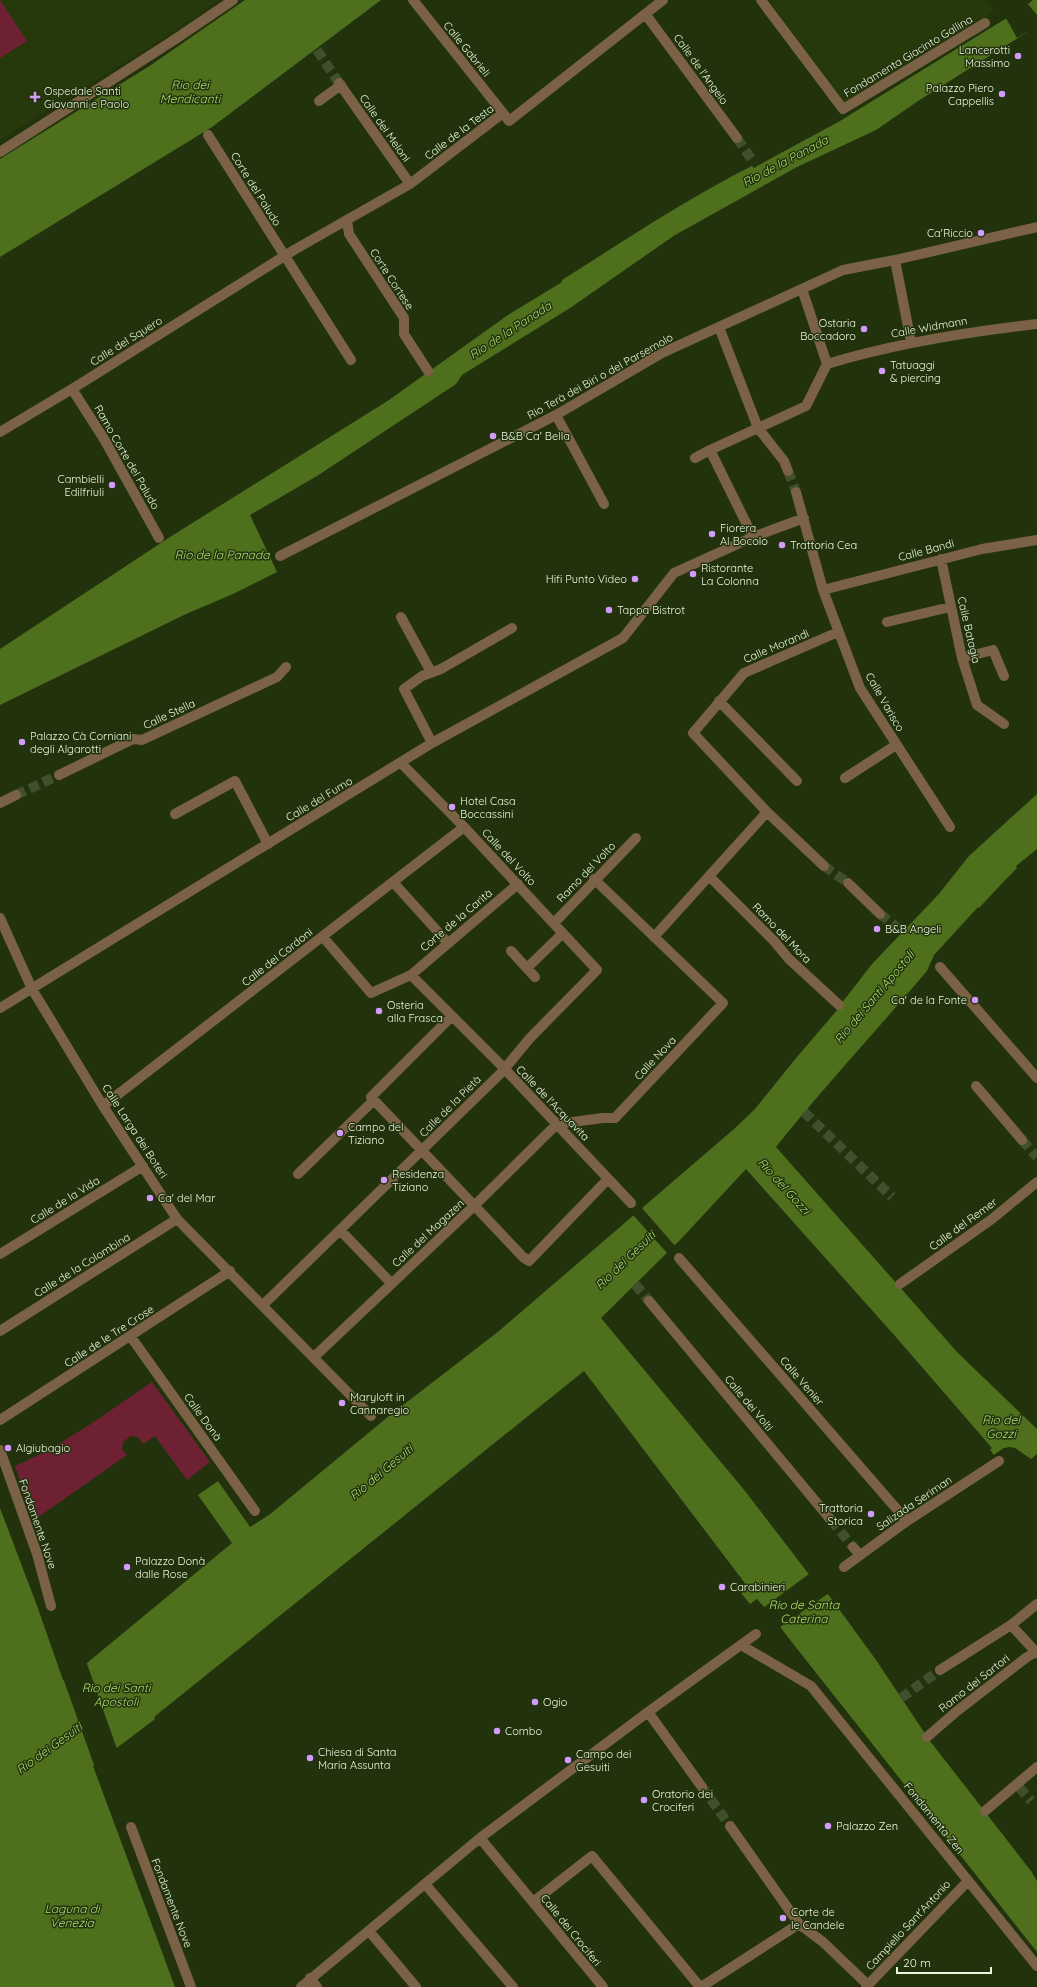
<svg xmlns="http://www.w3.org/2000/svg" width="1037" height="1987" viewBox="0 0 1037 1987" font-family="Quicksand,sans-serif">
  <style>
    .built { fill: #26390b }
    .green { fill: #6f2134 }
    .water { fill: #4e701d }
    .pier { fill: #22320d }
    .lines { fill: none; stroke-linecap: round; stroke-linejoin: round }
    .minor-tunnel { stroke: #404f2c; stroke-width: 10; stroke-dasharray: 10 5; stroke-linecap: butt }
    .minor { stroke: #7b6246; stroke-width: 10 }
    .poi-dot { fill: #d39cfc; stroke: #22320d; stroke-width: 1.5 }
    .labels { text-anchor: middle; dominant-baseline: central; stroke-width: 3; stroke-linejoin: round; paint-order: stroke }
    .street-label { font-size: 11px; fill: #eaf5df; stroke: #22320d }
    .poi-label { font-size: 11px; fill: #eaf5df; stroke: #22320d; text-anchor: start }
    .water-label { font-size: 12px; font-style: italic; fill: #acde72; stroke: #22320d }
  </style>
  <rect width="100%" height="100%" fill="#22320d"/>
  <path class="built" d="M 0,0 L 219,0 L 170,34 L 0,140 Z
    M 769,0 L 986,0 L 995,11 L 844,103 Z"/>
  <path class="green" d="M 0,0 L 27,41 L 0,58 Z
    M 152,1382 L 210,1462 L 187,1480 L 155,1436 L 143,1444 L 138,1437 L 131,1436 L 123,1442 L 122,1449 L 127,1455 L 34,1520 L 15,1466 C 64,1445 108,1412 152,1382 Z"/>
  <path class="water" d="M 245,0 L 381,0 L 212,127 L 0,257 L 0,159 L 151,65 Z
    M 1033,0 L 1037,0 L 1037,26 L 918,101 L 876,130 L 797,167 L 675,235 L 570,308 L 462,375 L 456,384 L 317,476 L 250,515 L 277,572 L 233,594 L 186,614 L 0,705 L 0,649 L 170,537 L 389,400 L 508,315 L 562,282 L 562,280 C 624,241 686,199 752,166 L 754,168 L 759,165 L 840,121 L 1023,8 Z
    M 1037,794 L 1037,849 L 1016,866 L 1017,868 C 1004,881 992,894 979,908 L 978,907 L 934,955 L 927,971 C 877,1030 824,1087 776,1147 L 958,1353 L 1037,1429 L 1037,1466 L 1015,1448 L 1004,1448 L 994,1455 L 990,1450 L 992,1448 L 895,1336 L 746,1169 L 681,1239 L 601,1318 L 745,1491 L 811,1577 L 828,1594 L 876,1660 L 930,1741 L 1031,1871 L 1037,1881 L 1037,1952 L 764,1607 L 757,1599 L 750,1604 L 741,1593 L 748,1588 L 747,1586 L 584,1371 L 154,1717 L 155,1719 L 93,1766 L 175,1987 L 0,1987 L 0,1508 L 39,1611 L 63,1680 L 87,1663 L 232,1543 L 198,1495 L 218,1481 L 250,1527 L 269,1515 L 389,1416 L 499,1331 L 734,1129 L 755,1109 L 797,1057 L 838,1009 L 841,1004 L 872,964 L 938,895 L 969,856 Z"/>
  <path class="pier" d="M 1028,4 L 1037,15 L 1037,28 L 1028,33 L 1027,32 L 1017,38 L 1006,18 L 989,28 L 988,27 Z
    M 641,1207 L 676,1247 L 668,1254 L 633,1215 Z
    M 1010,1447 L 1015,1448 L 1031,1459 L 1037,1454 L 1037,1468 L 1014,1450 L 1005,1450 L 996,1456 L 994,1455 L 1004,1448 Z
    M 809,1574 L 829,1593 L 780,1627 L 791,1642 L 789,1643 L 763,1608 Z
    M 41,1610 L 63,1677 L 86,1661 L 117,1749 L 95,1767 L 119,1831 L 118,1832 L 39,1611 Z"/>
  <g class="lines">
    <path class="minor-tunnel" d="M 317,50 L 339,83
      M 737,138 L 754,163
      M 788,471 L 796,492
      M 16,795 L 59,775
      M 824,866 L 848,883
      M 880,914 L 899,929
      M 804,1112 L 892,1197
      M 1022,1140 L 1037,1157
      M 635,1284 L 649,1301
      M 831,1520 L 853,1547
      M 901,1698 L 940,1670
      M 702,1787 L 730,1826
      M 1019,1787 L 1031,1801"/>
    <path class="minor" d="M 413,0 L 503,113
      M 761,0 L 843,109 L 985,23
      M 646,15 L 737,138
      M 339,83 L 410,184
      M 319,101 L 341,85
      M 208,135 L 351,360
      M 0,152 L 174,40 L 233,0
      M 347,220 L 349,234 L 404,318 L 404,334 L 428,371
      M 895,260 L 911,342
      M 719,327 L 758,428 L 784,461 L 788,471
      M 827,364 C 896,343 966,332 1037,324
      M 72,389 L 104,439 L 159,538
      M 556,415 L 604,504
      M 0,432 L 72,389 L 294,250 L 410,184 L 503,113 L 509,121 L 663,0
      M 695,458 L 710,450
      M 796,492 L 823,590 L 860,688 L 950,827
      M 753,537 L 710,450 L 806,406 L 827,364 L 802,289
      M 280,556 L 556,415 L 662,353 L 843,270 L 895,260 L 1037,227
      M 941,559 L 962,658 L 977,705 L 1004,724
      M 823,590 L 982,549 L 1037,540
      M 401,617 L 431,672
      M 887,622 L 950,607
      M 962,658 L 993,650 L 1004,676
      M 719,701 L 797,781
      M 432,743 L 404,689 L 422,676 L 441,669 L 512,628
      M 59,775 L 133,739 L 142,740 L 277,677 L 286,667
      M 845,778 L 896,745
      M 0,803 L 16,795
      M 767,812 L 824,866
      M 175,814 L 235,781 L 268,844
      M 709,876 L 774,941 L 789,959 L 839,1005
      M 594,879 L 723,1003 L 615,1118 L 605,1118
      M 393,882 L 448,943
      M 848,883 L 880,914
      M 0,918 L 32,989 L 103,1106 L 177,1219 L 371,1416
      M 554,923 L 636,838
      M 323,937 L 371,993 L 411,975 L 518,884
      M 654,937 L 767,812 L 693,733 L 744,673 L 838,632
      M 511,951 L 535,977
      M 940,967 L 1037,1078
      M 527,968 L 563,933
      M 411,975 L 500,1064 L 631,1203
      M 0,1008 L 432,743 L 623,638 L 674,573 L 753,537 L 804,518
      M 452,1016 L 371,1097 L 523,1257 L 529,1261 L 608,1179
      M 976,1086 L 1022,1140
      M 103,1106 L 464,827
      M 298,1174 L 374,1100
      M 340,1230 L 391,1283
      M 0,1254 L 143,1166
      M 679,1258 L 907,1521
      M 900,1284 L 992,1219 L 1037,1182
      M 649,1301 L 831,1520
      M 263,1305 L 501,1073 L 530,1038 L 597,970 L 464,827 L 401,763
      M 0,1331 L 177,1219
      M 131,1337 L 255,1511
      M 314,1357 L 475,1205 L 557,1124 L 603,1118
      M 0,1420 L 230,1271
      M 0,1450 L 37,1554 L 51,1606
      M 853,1547 L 860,1555
      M 844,1567 L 907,1521 L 999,1461
      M 1011,1625 L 1036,1652
      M 741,1645 L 811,1686 L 1037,1966
      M 940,1670 L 1011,1625 L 1037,1604
      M 648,1712 L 702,1787
      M 927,1737 L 957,1711 L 1027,1657 L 1036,1652 L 1037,1653
      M 985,1811 L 1037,1767
      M 730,1826 L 799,1924 L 823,1942 L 868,1985
      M 131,1827 L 191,1987
      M 480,1838 L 603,1987
      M 425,1884 L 513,1987
      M 533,1902 L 592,1856 L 700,1987
      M 369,1931 L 416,1987
      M 310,1978 L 317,1987
      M 301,1987 L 480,1838 L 648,1712 L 756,1634
      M 701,1987 L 799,1924
      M 866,1987 L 968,1881"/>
  </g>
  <g class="poi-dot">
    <circle cx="1018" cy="56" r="4"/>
    <circle cx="1002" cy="94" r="4"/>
    <path d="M33 91h4v4h4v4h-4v4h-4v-4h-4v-4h4z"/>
    <circle cx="981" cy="233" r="4"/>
    <circle cx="864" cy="329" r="4"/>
    <circle cx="882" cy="371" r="4"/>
    <circle cx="493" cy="436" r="4"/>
    <circle cx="112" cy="485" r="4"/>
    <circle cx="712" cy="534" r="4"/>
    <circle cx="782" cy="545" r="4"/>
    <circle cx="693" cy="574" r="4"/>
    <circle cx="635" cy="579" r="4"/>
    <circle cx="609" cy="610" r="4"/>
    <circle cx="22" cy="742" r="4"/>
    <circle cx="452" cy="807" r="4"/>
    <circle cx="877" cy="929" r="4"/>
    <circle cx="975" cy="1000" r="4"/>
    <circle cx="379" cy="1011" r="4"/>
    <circle cx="340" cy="1133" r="4"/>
    <circle cx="384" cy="1180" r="4"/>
    <circle cx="150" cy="1198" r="4"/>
    <circle cx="342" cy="1403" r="4"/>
    <circle cx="8" cy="1448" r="4"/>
    <circle cx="871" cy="1514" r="4"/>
    <circle cx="127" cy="1567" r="4"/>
    <circle cx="722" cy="1587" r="4"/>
    <circle cx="535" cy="1702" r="4"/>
    <circle cx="497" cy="1731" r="4"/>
    <circle cx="310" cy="1758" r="4"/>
    <circle cx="568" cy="1760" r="4"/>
    <circle cx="644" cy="1800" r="4"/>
    <circle cx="828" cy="1826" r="4"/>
    <circle cx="783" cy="1918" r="4"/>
  </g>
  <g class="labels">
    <g class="street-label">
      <text transform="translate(467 49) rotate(51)">Calle Gabrieli</text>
      <text transform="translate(908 56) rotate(-31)">Fondamenta Giacinto Gallina</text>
      <text transform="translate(701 69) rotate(54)">Calle de l'Angelo</text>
      <text transform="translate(385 128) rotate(55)">Calle dei Meloni</text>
      <text transform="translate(459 132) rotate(-37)">Calle de la Testa</text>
      <text transform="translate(256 189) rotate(58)">Corte del Paludo</text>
      <text transform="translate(392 279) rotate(57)">Corte Cortese</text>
      <text transform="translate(929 327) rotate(-10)">Calle Widmann</text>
      <text transform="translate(126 341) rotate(-32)">Calle del Squero</text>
      <text transform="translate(600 376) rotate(-29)">Rio Terà dei Biri o del Parsemolo</text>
      <text transform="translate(127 457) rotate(60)">Ramo Corte del Paludo</text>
      <text transform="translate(926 550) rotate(-15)">Calle Bandi</text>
      <text transform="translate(969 630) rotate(77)">Calle Batagia</text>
      <text transform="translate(776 646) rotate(-23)">Calle Morandi</text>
      <text transform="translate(885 702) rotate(60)">Calle Varisco</text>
      <text transform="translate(169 714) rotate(-25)">Calle Stella</text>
      <text transform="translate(319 799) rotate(-31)">Calle del Fumo</text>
      <text transform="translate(509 857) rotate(47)">Calle del Volto</text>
      <text transform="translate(586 872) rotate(-46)">Ramo del Volto</text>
      <text transform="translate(456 920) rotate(-40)">Corte de la Carità</text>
      <text transform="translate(782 933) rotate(46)">Ramo del Mora</text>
      <text transform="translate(277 957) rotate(-38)">Calle dei Cordoni</text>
      <text transform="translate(655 1058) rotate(-47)">Calle Nova</text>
      <text transform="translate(553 1103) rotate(46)">Calle de l'Acquavita</text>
      <text transform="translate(450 1106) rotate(-45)">Calle de la Pietà</text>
      <text transform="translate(135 1131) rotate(57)">Calle Larga dei Boteri</text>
      <text transform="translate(65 1200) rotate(-32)">Calle de la Vida</text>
      <text transform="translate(963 1224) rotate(-36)">Calle del Remer</text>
      <text transform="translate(428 1233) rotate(-43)">Calle del Magazen</text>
      <text transform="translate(82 1265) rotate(-32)">Calle de la Colombina</text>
      <text transform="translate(109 1336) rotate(-33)">Calle de le Tre Crose</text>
      <text transform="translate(802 1381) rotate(49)">Calle Venier</text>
      <text transform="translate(749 1403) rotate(50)">Calle dei Volti</text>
      <text transform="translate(203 1417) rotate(54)">Calle Donà</text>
      <text transform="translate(914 1503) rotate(-34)">Salizada Seriman</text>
      <text transform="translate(38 1524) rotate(71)">Fondamente Nove</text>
      <text transform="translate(974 1683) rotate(-38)">Ramo dei Sartori</text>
      <text transform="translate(934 1818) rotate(51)">Fondamenta Zen</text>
      <text transform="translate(172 1903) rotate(69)">Fondamente Nove</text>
      <text transform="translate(908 1925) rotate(-47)">Campiello Sant'Antonio</text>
      <text transform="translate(571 1930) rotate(51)">Calle dei Crociferi</text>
    </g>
    <g class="poi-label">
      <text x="1010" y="50" text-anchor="end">Lancerotti<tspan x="1010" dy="13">Massimo</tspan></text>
      <text x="994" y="88" text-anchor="end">Palazzo Piero<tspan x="994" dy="13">Cappellis</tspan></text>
      <text x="44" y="91">Ospedale Santi<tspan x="44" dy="13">Giovanni e Paolo</tspan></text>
      <text x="973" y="233" text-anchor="end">Ca'Riccio</text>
      <text x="856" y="323" text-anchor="end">Ostaria<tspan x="856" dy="13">Boccadoro</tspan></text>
      <text x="890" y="365">Tatuaggi<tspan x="890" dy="13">&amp; piercing</tspan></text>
      <text x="501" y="436">B&amp;B Ca' Bella</text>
      <text x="104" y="479" text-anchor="end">Cambielli<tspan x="104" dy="13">Edilfriuli</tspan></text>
      <text x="720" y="528">Fiorera<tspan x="720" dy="13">Al Bocolo</tspan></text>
      <text x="790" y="545">Trattoria Cea</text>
      <text x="701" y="568">Ristorante<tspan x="701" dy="13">La Colonna</tspan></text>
      <text x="627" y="579" text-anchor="end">Hifi Punto Video</text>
      <text x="617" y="610">Tappa Bistrot</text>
      <text x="30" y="736">Palazzo Cà Corniani<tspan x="30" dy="13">degli Algarotti</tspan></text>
      <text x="460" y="801">Hotel Casa<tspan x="460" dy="13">Boccassini</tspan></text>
      <text x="885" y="929">B&amp;B Angeli</text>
      <text x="967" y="1000" text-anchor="end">Ca' de la Fonte</text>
      <text x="387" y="1005">Osteria<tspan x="387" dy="13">alla Frasca</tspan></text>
      <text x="348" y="1127">Campo del<tspan x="348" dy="13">Tiziano</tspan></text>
      <text x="392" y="1174">Residenza<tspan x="392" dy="13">Tiziano</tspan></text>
      <text x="158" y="1198">Ca' del Mar</text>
      <text x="350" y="1397">Maryloft in<tspan x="350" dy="13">Cannaregio</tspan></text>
      <text x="16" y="1448">Algiubagio</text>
      <text x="863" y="1508" text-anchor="end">Trattoria<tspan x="863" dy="13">Storica</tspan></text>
      <text x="135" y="1561">Palazzo Donà<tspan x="135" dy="13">dalle Rose</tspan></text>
      <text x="730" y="1587">Carabinieri</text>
      <text x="543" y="1702">Ogio</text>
      <text x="505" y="1731">Combo</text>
      <text x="318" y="1752">Chiesa di Santa<tspan x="318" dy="13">Maria Assunta</tspan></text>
      <text x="576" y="1754">Campo dei<tspan x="576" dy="13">Gesuiti</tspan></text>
      <text x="652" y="1794">Oratorio dei<tspan x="652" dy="13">Crociferi</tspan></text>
      <text x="836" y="1826">Palazzo Zen</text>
      <text x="791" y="1912">Corte de<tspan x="791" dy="13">le Candele</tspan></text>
    </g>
    <g class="water-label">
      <text x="190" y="84">Rio dei<tspan x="190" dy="14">Mendicanti</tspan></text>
      <text transform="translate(785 161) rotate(-28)">Rio de la Panada</text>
      <text transform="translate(510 330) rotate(-33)">Rio de la Panada</text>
      <text x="222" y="554">Rio de la Panada</text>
      <text transform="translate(874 997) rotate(-50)">Rio dei Santi Apostoli</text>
      <text transform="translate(784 1186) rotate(48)">Rio del Gozzi</text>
      <text transform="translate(625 1260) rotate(-44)">Rio dei Gesuiti</text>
      <text x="1001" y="1419">Rio del<tspan x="1001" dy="14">Gozzi</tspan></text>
      <text transform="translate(381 1472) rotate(-40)">Rio dei Gesuiti</text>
      <text x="804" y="1604">Rio de Santa<tspan x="804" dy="14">Caterina</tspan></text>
      <text x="116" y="1687">Rio dei Santi<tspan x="116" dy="14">Apostoli</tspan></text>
      <text transform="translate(49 1748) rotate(-36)">Rio dei Gesuiti</text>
      <text x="72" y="1908">Laguna di<tspan x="72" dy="14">Venezia</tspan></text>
    </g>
  </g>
  <path d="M897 1967v6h94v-6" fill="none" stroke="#eaf5df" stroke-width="2"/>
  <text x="903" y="1967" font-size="12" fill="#eaf5df" stroke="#22320d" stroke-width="3" paint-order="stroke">20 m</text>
</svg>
